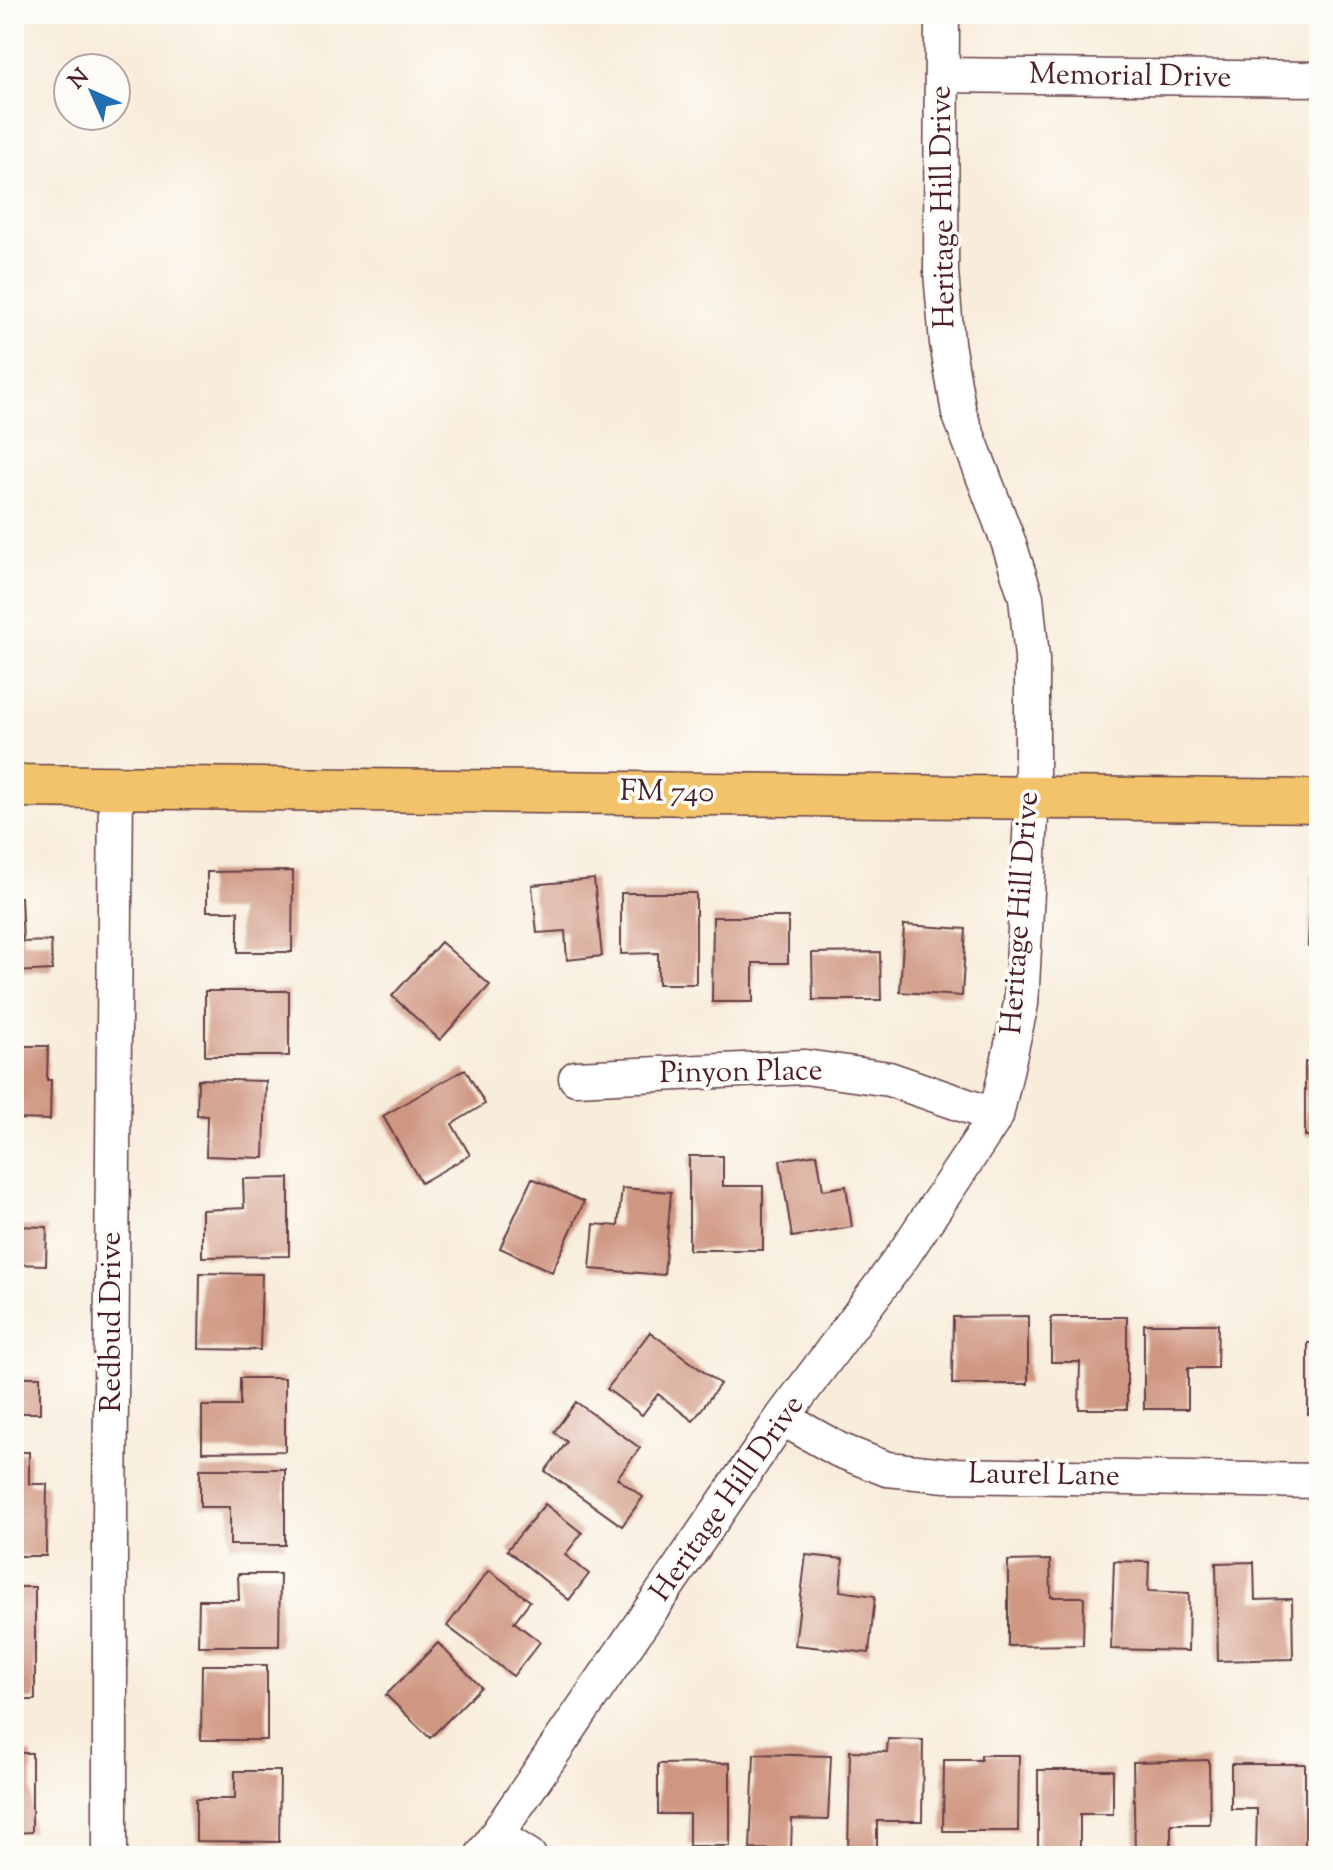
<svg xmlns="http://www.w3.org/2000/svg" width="1333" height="1870" viewBox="0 0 1333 1870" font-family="'Sorts Mill Goudy',serif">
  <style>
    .building { fill: #cf9681 }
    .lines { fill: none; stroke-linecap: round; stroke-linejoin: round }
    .minor-casing { stroke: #643e45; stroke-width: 37 }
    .major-casing { stroke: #643e45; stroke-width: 45 }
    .minor { stroke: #fff; stroke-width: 34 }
    .major { stroke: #f2c36a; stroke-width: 42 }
    .labels { text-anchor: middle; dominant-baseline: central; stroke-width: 7; stroke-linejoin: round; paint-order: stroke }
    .street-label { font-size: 30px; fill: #4a1f2b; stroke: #fdfcf7 }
  </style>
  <rect width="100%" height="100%" fill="#fdfcf7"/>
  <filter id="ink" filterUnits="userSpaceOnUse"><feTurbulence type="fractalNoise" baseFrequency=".0125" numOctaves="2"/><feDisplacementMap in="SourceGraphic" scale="16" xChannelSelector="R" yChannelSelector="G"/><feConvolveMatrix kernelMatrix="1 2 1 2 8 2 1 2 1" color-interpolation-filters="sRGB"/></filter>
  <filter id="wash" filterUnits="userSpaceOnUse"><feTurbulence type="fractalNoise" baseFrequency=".006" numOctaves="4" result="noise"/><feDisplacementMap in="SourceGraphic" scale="32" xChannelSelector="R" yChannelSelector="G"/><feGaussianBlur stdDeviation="1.8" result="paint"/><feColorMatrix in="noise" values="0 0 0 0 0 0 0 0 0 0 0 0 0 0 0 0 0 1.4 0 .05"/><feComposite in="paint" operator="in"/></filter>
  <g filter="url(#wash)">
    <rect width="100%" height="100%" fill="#f8ecda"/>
    <g id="blocks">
      <path class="building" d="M 293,871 L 292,952 L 238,952 L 238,911 L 207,911 L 207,872 Z
        M 1312,874 L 1319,874 L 1319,946 L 1308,946 Z
        M 594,879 L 602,956 L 567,960 L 565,931 L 537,933 L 532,885 Z
        M 621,893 L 696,893 L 696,984 L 658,984 L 658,953 L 621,954 Z
        M 14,897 L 21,897 L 23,942 L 51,941 L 52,970 L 14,972 Z
        M 713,917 L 788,917 L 788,963 L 753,963 L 753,1002 L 712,1002 Z
        M 904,925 L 966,929 L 962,996 L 900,992 Z
        M 441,942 L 490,985 L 440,1040 L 392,996 Z
        M 880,952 L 881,1000 L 813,1000 L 812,953 Z
        M 205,991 L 289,991 L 289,1056 L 205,1056 Z
        M 14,1046 L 48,1046 L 47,1080 L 51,1080 L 50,1120 L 14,1119 Z
        M 1305,1062 L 1319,1062 L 1319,1136 L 1305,1136 Z
        M 465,1069 L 485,1104 L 452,1124 L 470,1155 L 421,1183 L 383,1116 Z
        M 198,1079 L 266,1081 L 264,1158 L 206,1156 L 207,1116 L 197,1115 Z
        M 817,1154 L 823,1190 L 846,1186 L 852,1227 L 792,1237 L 780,1160 Z
        M 689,1156 L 723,1156 L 723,1186 L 763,1186 L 763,1250 L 689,1250 Z
        M 1316,1159 L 1319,1159 L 1319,1226 L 1314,1226 Z
        M 289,1178 L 289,1256 L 202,1257 L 202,1210 L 244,1208 L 243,1179 Z
        M 532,1178 L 584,1202 L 552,1272 L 500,1248 Z
        M 622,1188 L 671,1192 L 664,1275 L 590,1269 L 594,1224 L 618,1226 Z
        M 14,1226 L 47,1227 L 46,1265 L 14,1264 Z
        M 200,1273 L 262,1274 L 260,1350 L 199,1349 Z
        M 1028,1316 L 1028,1384 L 952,1384 L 953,1317 Z
        M 1051,1317 L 1127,1317 L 1127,1409 L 1079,1409 L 1080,1362 L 1051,1362 Z
        M 1144,1324 L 1218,1324 L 1217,1368 L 1188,1368 L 1188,1409 L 1144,1409 Z
        M 650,1332 L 720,1384 L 693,1421 L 658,1394 L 642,1415 L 607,1389 Z
        M 1308,1343 L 1319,1343 L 1319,1414 L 1308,1414 Z
        M 14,1377 L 40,1377 L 40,1413 L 14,1413 Z
        M 240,1378 L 285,1378 L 285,1451 L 202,1452 L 202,1406 L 240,1406 Z
        M 576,1402 L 640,1448 L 617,1478 L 643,1497 L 622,1526 L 545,1471 L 567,1442 L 554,1432 Z
        M 14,1452 L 29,1452 L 29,1484 L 47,1484 L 46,1556 L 14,1556 Z
        M 200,1469 L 285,1469 L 285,1545 L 230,1545 L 230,1507 L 200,1507 Z
        M 545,1504 L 582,1533 L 565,1555 L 589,1574 L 569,1600 L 507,1550 Z
        M 806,1555 L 843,1559 L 840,1591 L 875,1596 L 869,1653 L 795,1645 Z
        M 1050,1560 L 1051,1597 L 1084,1597 L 1083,1645 L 1008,1646 L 1008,1561 Z
        M 1114,1561 L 1149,1562 L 1148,1591 L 1189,1593 L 1188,1651 L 1111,1649 Z
        M 1254,1562 L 1255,1600 L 1292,1599 L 1293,1659 L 1218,1661 L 1216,1563 Z
        M 489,1570 L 530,1601 L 514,1622 L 540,1642 L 513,1676 L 447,1626 Z
        M 238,1574 L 280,1574 L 279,1646 L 198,1646 L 199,1600 L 239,1600 Z
        M 14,1587 L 35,1587 L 35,1700 L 14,1700 Z
        M 438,1643 L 481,1687 L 430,1738 L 386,1695 Z
        M 202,1665 L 267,1665 L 267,1740 L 201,1740 Z
        M 888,1739 L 923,1740 L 922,1821 L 877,1821 L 877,1851 L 848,1851 L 850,1751 L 887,1752 Z
        M 14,1753 L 32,1753 L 32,1832 L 14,1833 Z
        M 754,1754 L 831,1756 L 828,1820 L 792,1819 L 791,1850 L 750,1849 Z
        M 981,1755 L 1019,1755 L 1018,1831 L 943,1831 L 944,1760 L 981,1760 Z
        M 1209,1760 L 1210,1824 L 1171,1824 L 1171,1853 L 1135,1854 L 1133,1762 Z
        M 730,1763 L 730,1846 L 689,1846 L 689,1814 L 658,1814 L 658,1764 Z
        M 1231,1764 L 1305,1764 L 1305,1853 L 1256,1853 L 1257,1809 L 1231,1809 Z
        M 1038,1770 L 1113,1770 L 1113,1814 L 1080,1814 L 1080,1854 L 1038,1854 Z
        M 235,1771 L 280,1771 L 279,1842 L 196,1841 L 196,1799 L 235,1799 Z"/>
    </g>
  </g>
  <g filter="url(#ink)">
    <use href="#blocks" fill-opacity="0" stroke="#643e45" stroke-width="2"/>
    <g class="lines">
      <g class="minor-casing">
        <path id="minor" d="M 942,75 L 1319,79
          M 576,1078 L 805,1067 L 889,1079 L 996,1116
          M 782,1418 L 839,1450 L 887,1469 L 946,1475 L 1319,1481
          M 497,1836 L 529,1856
          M 110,1856 L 110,1519 L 116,787
          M 482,1856 L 782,1418 L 902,1257 L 996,1116 L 1021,1004 L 1032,798 L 1032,658 L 1026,597 L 1008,541 L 959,413 L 947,343 L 941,272 L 942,14"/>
      </g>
      <g class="major-casing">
        <path id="major" d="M 14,786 L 1319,801"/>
      </g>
      <use href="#minor" class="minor"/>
      <use href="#major" class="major"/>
    </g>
  </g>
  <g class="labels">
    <g class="street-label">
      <text transform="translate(1130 77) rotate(1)">Memorial Drive</text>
      <text transform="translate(944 207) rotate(-91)">Heritage Hill Drive</text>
      <text transform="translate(667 793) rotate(1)">FM 740</text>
      <text transform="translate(1021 913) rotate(-86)">Heritage Hill Drive</text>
      <text transform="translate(741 1073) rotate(-1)">Pinyon Place</text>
      <text transform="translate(112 1322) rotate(-90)">Redbud Drive</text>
      <text transform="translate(1044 1476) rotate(1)">Laurel Lane</text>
      <text transform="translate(728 1499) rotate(-55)">Heritage Hill Drive</text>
    </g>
  </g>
  <rect width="1333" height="1870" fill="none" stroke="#fdfcf7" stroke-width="48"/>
  <g transform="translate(92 92) rotate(315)"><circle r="38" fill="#fdfcf7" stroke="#b5a4a5" stroke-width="2"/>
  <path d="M0-6L14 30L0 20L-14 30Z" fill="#1f6fb2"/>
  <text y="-12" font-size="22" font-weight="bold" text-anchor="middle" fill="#4a1f2b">N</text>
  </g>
</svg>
